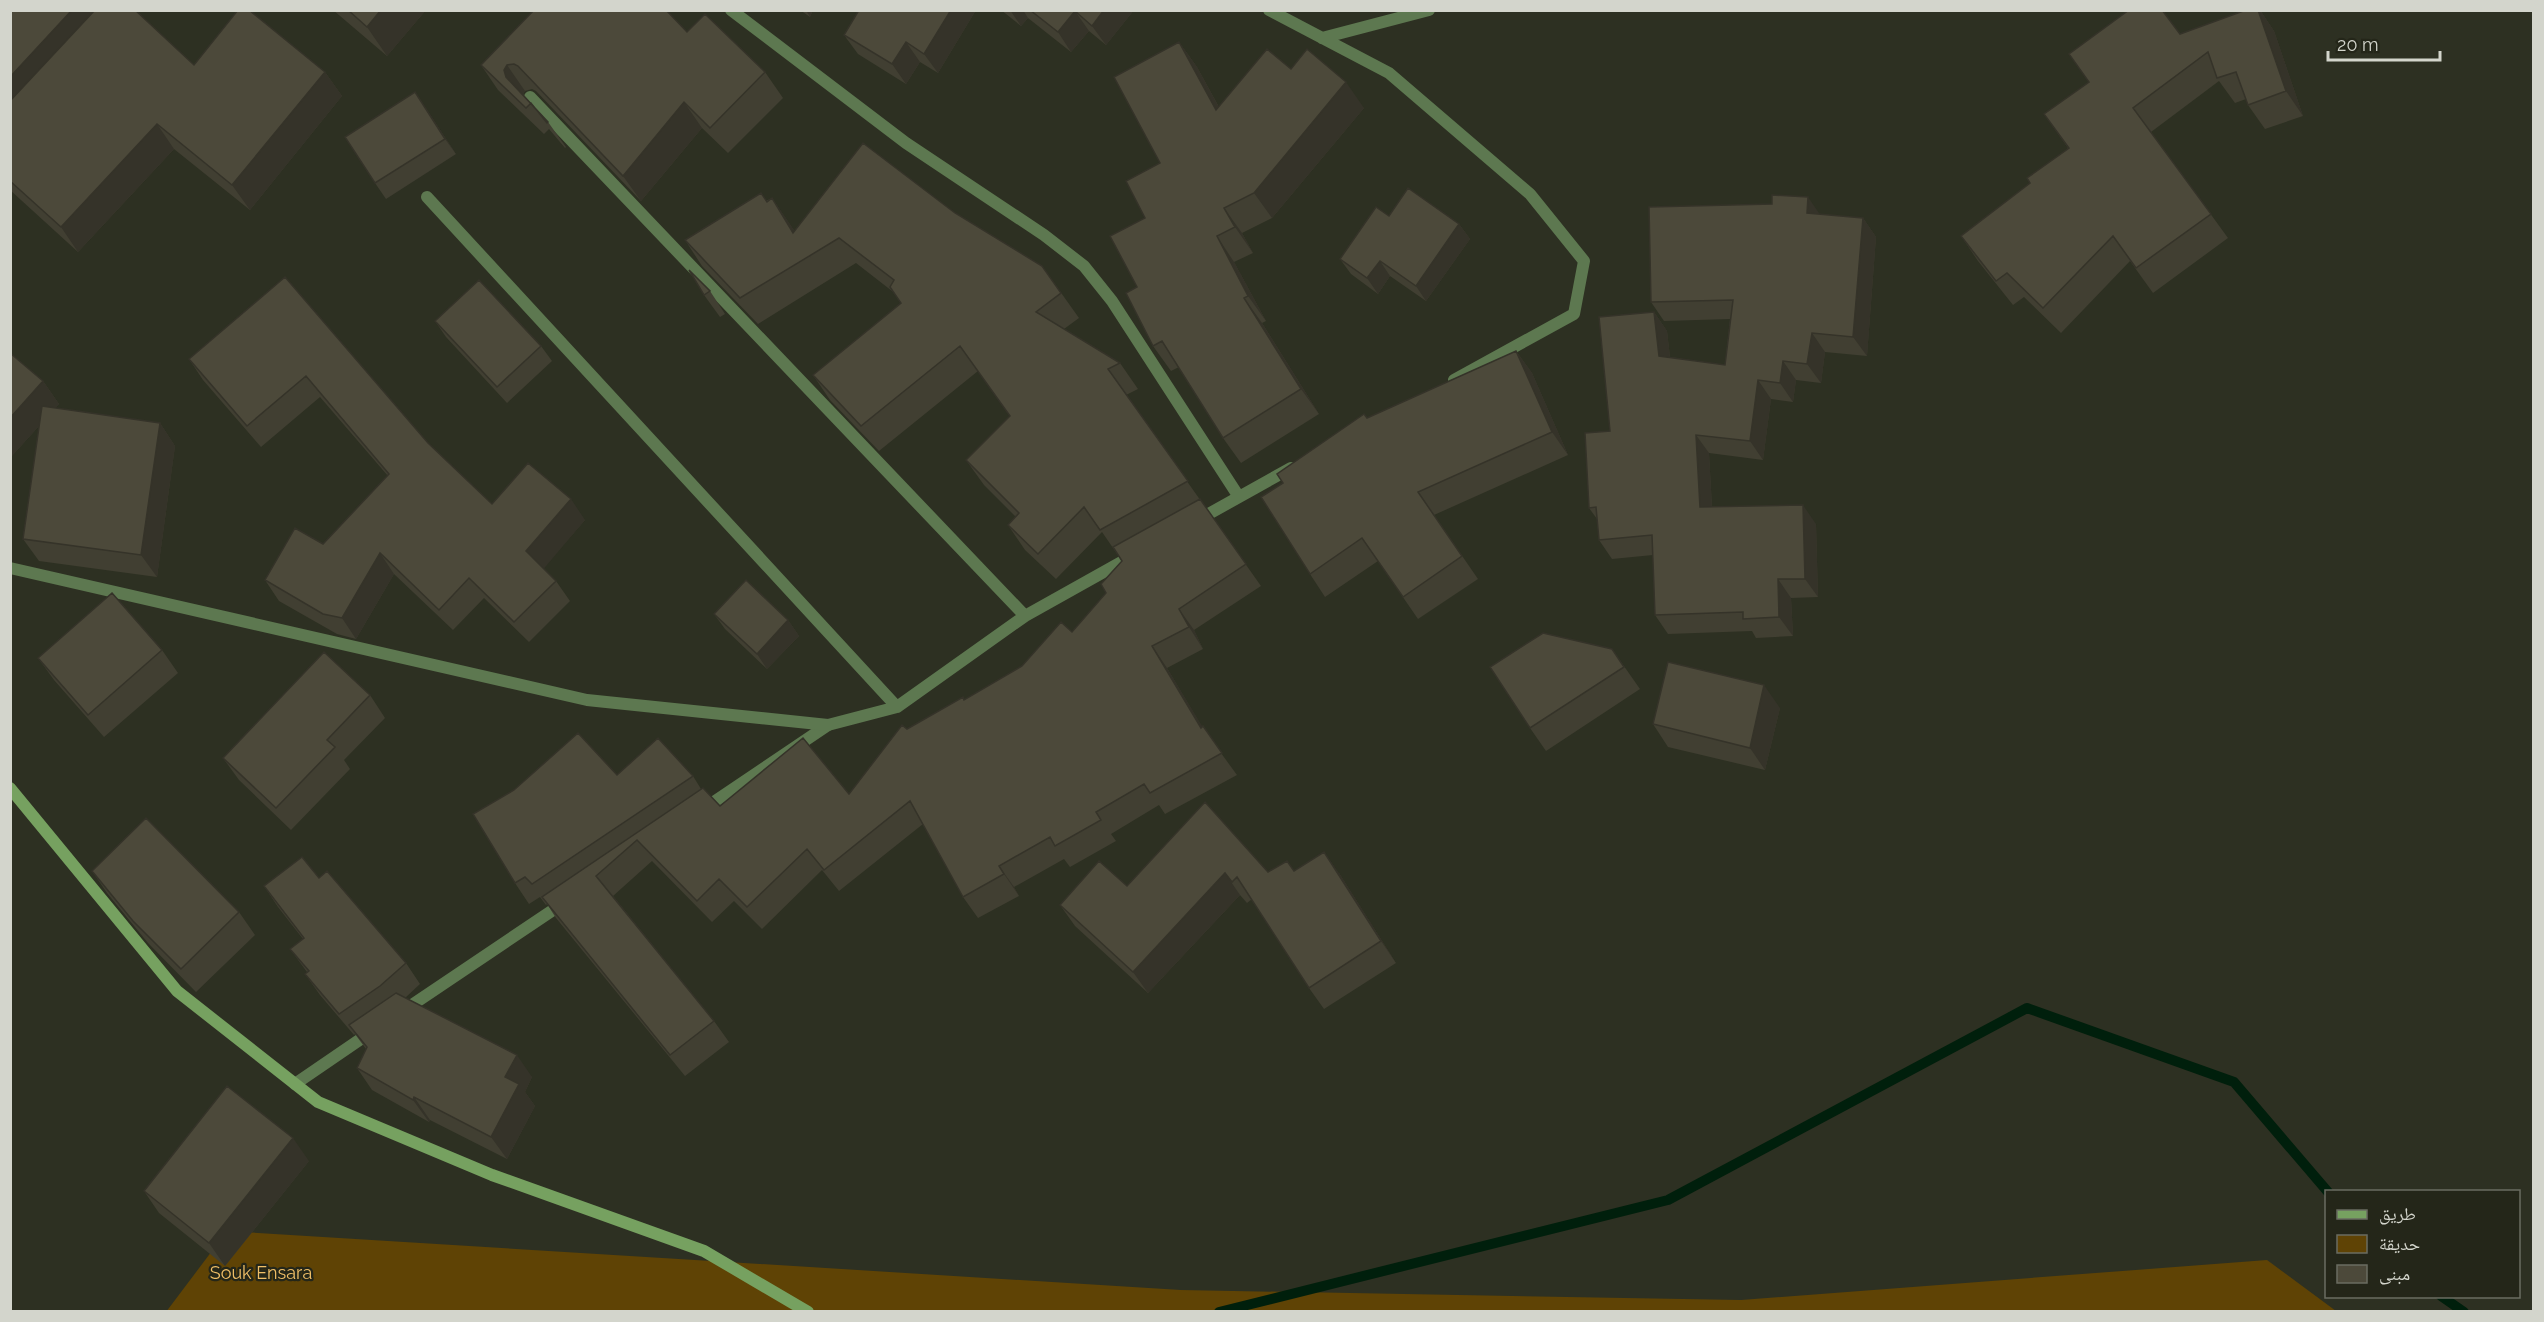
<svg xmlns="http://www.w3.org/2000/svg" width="2544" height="1322" viewBox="0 0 2544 1322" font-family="Raleway,'Noto Naskh Arabic',sans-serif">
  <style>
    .green { fill: #5f4305 }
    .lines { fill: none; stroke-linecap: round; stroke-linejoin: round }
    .stream { stroke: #001f0c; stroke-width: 10 }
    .lane { stroke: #5d7850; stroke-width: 12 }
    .street { stroke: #5d7850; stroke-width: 12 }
    .secondary { stroke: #76a160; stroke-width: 12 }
    .wall { fill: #413f32 }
    .shaded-wall { fill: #353329 }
    .building { fill: #4c493a; stroke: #353329; stroke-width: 1.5 }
    .labels { text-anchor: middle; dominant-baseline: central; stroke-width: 4.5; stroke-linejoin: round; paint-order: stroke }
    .park-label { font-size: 18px; fill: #f0bf67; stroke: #242619 }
  </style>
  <rect width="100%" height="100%" fill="#2d3022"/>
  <path class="green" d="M 227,1231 L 1181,1290 L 1741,1300 L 2267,1260 L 2336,1311 L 166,1312 Z"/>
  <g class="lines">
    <path class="stream" d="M 2441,1296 L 2464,1312
      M 1219,1312 L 1668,1200 L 2027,1008 L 2234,1082 L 2328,1192"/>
    <path class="lane" d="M 702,810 L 828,725
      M 403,1011 L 565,902
      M 295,1084 L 371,1032"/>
    <path class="street" d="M 731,10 L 906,143 L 1044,235 L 1084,266 L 1112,301 L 1239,497
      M 1269,10 L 1389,73 L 1530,194 L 1584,261 L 1574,314 L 1454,380
      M 1322,38 L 1429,10
      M 530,97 L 1025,616
      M 427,197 L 897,707
      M 1196,521 L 1291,468
      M 10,568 L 587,700 L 828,725 L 897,707 L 1025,616 L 1134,555"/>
    <path class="secondary" d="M 10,788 L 177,991 L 318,1102 L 492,1175 L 704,1251 L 808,1312"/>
  </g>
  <path class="wall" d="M 10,10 L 194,65 L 325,72 L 342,96 L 250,210 L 174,149 L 78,252 L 10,190 Z
    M 333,10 L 426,10 L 387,56 Z
    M 800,10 L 813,10 L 810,17 Z
    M 976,10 L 938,73 L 920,62 L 906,84 L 858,54 L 844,35 Z
    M 1001,10 L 1134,10 L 1106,45 L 1089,31 L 1071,52 L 1028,18 L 1021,26 Z
    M 2246,10 L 2260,10 L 2274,31 L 2303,116 L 2265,129 L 2248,105 L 2246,99 L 2235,103 L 2219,81 L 2151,132 L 2228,238 L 2153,293 L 2130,261 L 2061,333 L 2024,297 L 2013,305 L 1978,261 L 1961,236 L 2030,183 L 2068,148 L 2044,114 Z
    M 687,32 L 765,72 L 783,98 L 728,153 L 702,128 L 641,201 L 536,91 L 532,89 L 525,91 L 523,94 L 548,122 L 566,147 L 565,148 L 549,129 L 544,134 L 498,90 L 481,65 Z
    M 1179,42 L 1197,67 L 1219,107 L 1291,69 L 1364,108 L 1272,218 L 1242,233 L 1253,253 L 1234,262 L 1266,321 L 1262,323 L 1319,414 L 1241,463 L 1223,438 L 1179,367 L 1171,371 L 1153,346 L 1137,287 L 1145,218 L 1160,163 Z
    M 415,92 L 456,154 L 386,199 L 375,183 Z
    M 772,198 L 795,232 L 955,213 L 1042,266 L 1079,318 L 1064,329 L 1120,363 L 1138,389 L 1126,395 L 1261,586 L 1194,630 L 1203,649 L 1167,668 L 1202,727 L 1237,775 L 1165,814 L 1159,805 L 1111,834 L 1116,841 L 1070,867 L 1064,859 L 1014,887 L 1019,896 L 978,918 L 963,897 L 923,824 L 839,891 L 822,870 L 762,929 L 734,901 L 712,922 L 652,861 L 613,896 L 714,1021 L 729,1042 L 685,1076 L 556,918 L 547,904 L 546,905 L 540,897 L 529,904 L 515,883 L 617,775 L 693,776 L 701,789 L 720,806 L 849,794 L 907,729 L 964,700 L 1022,666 L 1072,632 L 1106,593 L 1122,561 L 1102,532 L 1056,579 L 1025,550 L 1008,525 L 1016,517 L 984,485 L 966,460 L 1010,416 L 978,371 L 879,451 L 830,400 L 813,375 L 901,303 L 892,291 L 856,263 L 758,324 L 702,266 L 685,240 Z
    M 1820,214 L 1863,218 L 1876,237 L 1867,356 L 1825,352 L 1821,383 L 1796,380 L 1793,402 L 1771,399 L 1763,460 L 1709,453 L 1712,507 L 1816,524 L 1818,597 L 1791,598 L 1793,636 L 1756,638 L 1752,631 L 1668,634 L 1655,615 L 1653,555 L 1612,559 L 1599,540 L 1597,519 L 1589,508 L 1610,431 L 1654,312 L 1667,331 L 1670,357 L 1725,365 L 1730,319 L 1664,321 L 1651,302 Z
    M 1389,216 L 1459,224 L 1470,239 L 1426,301 L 1390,276 L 1378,294 L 1351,274 L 1340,259 Z
    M 285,277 L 428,443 L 492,504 L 585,520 L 543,568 L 556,581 L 570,601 L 529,642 L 484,598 L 453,630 L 394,574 L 356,639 L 337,634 L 279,601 L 265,580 L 323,544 L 388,476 L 320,397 L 261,447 L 203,380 L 189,359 Z
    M 710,291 L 725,314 L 720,317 L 704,295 Z
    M 435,321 L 541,346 L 552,361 L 507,403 L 446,337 Z
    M 1516,351 L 1532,373 L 1568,455 L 1434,515 L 1478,579 L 1418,619 L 1378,561 L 1325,597 L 1310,574 L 1283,483 L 1367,418 Z
    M 10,353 L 43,381 L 59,404 L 55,408 L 160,423 L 175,446 L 157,577 L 39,561 L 23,539 L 39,426 L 10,458 Z
    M 714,614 L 788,620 L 799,636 L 767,669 L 725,629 Z
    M 1612,649 L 1640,689 L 1546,751 L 1530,728 Z
    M 162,650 L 178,673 L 104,737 L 54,680 L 38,658 Z
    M 370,695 L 385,718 L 344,760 L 350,769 L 291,830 L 239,780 L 223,758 Z
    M 1780,708 L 1765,770 L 1668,747 L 1653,724 Z
    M 1205,802 L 1268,872 L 1294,871 L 1339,873 L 1396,963 L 1324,1009 L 1309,988 L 1252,899 L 1247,903 L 1240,895 L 1148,993 L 1075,926 L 1060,905 L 1127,886 Z
    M 92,871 L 239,912 L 255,935 L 196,992 L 148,943 L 107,893 Z
    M 319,878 L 406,963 L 420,984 L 405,998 L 532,1077 L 525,1092 L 535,1106 L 507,1159 L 430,1120 L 429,1122 L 372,1090 L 357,1068 L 366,1049 L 355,1034 L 354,1035 L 320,995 L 305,974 L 307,972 L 290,949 L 303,939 L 278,907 L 264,886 Z
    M 309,1161 L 225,1266 L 159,1213 L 144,1191 Z"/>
  <path class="shaded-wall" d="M 72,10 L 112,10 L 10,120 L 10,77 Z
    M 381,10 L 426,10 L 387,56 L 367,27 Z
    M 806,10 L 813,10 L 810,17 Z
    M 951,10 L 976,10 L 938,73 L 924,54 Z
    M 1010,10 L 1023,10 L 1028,18 L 1021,26 Z
    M 1104,10 L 1134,10 L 1106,45 L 1092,26 Z
    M 2258,10 L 2260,10 L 2274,31 L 2303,116 L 2286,91 Z
    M 1075,11 L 1089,31 L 1071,52 L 1058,32 Z
    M 906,42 L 920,62 L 906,84 L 892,64 Z
    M 1179,42 L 1197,67 L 1234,135 L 1216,110 Z
    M 507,65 L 525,91 L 522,95 L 506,77 L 504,70 Z
    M 325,72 L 342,96 L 250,210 L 232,185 Z
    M 1346,82 L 1364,108 L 1272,218 L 1254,193 Z
    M 415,92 L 426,108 L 456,154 L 445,139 Z
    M 684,102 L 702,128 L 641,201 L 623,176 Z
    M 157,124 L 174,149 L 78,252 L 61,227 Z
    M 1808,197 L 1821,216 L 1807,213 Z
    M 772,198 L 790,224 L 811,258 L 793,233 Z
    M 1224,208 L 1242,233 L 1253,253 L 1235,227 Z
    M 1863,218 L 1876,237 L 1867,356 L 1853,337 Z
    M 1459,224 L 1470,239 L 1426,301 L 1416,286 Z
    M 1217,236 L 1234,262 L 1266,321 L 1248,296 Z
    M 1380,261 L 1390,276 L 1378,294 L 1367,278 Z
    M 1244,298 L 1262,323 L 1319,414 L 1301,389 Z
    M 1654,312 L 1667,331 L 1672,375 L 1659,356 Z
    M 1812,333 L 1825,352 L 1821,383 L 1807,364 Z
    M 1516,351 L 1532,373 L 1568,455 L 1552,432 Z
    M 1783,361 L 1796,380 L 1793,402 L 1780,383 Z
    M 1758,380 L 1771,399 L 1763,460 L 1750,441 Z
    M 43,381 L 59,404 L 10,458 L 10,418 Z
    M 160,423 L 175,446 L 157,577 L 141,555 Z
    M 1696,435 L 1709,453 L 1713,526 L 1700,507 Z
    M 571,499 L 585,520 L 541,572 L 526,551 Z
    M 1803,505 L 1816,524 L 1818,597 L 1805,579 Z
    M 380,553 L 394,574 L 356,639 L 342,618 Z
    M 1778,579 L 1791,598 L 1793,636 L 1779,617 Z
    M 1179,609 L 1194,630 L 1203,649 L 1189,627 Z
    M 788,620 L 799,636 L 767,669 L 757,654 Z
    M 1152,646 L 1167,668 L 1216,749 L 1201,728 Z
    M 1764,685 L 1780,708 L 1765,770 L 1750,748 Z
    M 1324,852 L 1339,873 L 1396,963 L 1381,941 Z
    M 999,866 L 1014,887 L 1019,896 L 1004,874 Z
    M 1225,873 L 1240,895 L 1148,993 L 1133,972 Z
    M 517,1055 L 532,1077 L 525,1092 L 535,1106 L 507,1159 L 491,1137 L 505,1077 Z
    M 414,1097 L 430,1120 L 429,1122 L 413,1100 Z
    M 293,1138 L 309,1161 L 225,1266 L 209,1243 Z"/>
  <path class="building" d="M 10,10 L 72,10 L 10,77 Z
    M 95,10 L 135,10 L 194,65 L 238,10 L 249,10 L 325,72 L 232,185 L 157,124 L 61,227 L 10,181 L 10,101 Z
    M 348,10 L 381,10 L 367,27 Z
    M 534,10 L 666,10 L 687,32 L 705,14 L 765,72 L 710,128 L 684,102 L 623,176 L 518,66 L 514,64 L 507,65 L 504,70 L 506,77 L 548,122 L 547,123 L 531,103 L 526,108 L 481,65 Z
    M 859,10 L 951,10 L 924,54 L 906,42 L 892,64 L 844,35 Z
    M 1030,10 L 1104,10 L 1092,26 L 1075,11 L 1058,32 Z
    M 2129,10 L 2162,10 L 2180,34 L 2246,10 L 2258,10 L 2286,91 L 2248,105 L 2236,72 L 2217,78 L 2208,52 L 2133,108 L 2211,214 L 2136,268 L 2113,236 L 2043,308 L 2007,273 L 1996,281 L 1961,236 L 2030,183 L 2027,178 L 2069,148 L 2044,114 L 2089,82 L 2069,54 Z
    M 1179,42 L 1216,110 L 1267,49 L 1291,69 L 1307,49 L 1346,82 L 1254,193 L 1224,208 L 1235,227 L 1217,236 L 1248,296 L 1244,298 L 1301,389 L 1223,438 L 1162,341 L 1153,346 L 1126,293 L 1137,287 L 1110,236 L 1145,218 L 1126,181 L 1160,163 L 1114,77 Z
    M 415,92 L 445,139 L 375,183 L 345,137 Z
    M 863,143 L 955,213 L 1042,266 L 1061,293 L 1036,312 L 1120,363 L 1108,369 L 1188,481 L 1100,530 L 1084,507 L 1038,554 L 1008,525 L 1019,513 L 966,460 L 1010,416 L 960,346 L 861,426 L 813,375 L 901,303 L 890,287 L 894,280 L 839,238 L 740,298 L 685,240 L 761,193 L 767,202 L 772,198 L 793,233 Z
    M 1408,188 L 1459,224 L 1416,286 L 1380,261 L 1367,278 L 1340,259 L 1376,207 L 1389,216 Z
    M 1772,195 L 1808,197 L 1807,213 L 1863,218 L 1853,337 L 1812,333 L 1807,364 L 1783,361 L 1780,383 L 1758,380 L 1750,441 L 1696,435 L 1700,507 L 1803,505 L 1805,579 L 1778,579 L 1779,617 L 1743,619 L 1743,612 L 1655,615 L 1652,535 L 1599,540 L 1596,507 L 1589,508 L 1585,433 L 1610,431 L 1599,317 L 1654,312 L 1659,356 L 1725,365 L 1733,300 L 1651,302 L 1649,207 L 1772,204 Z
    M 689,270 L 710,291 L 704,295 Z
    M 285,277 L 428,443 L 492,504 L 528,463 L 571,499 L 526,551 L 556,581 L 514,622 L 469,578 L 439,610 L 380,553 L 342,618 L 323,614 L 265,580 L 295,528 L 323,544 L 389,474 L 306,376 L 247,426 L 189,359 Z
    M 479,280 L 541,346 L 497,387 L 435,321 Z
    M 1516,351 L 1552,432 L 1418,492 L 1462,556 L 1403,597 L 1362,538 L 1310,574 L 1261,497 L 1283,483 L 1277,474 L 1364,414 L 1367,418 Z
    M 10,353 L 43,381 L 10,418 Z
    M 42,406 L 160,423 L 141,555 L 23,539 Z
    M 1200,499 L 1246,564 L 1179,609 L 1189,627 L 1152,646 L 1201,728 L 1203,726 L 1222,753 L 1150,793 L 1144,784 L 1096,812 L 1101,820 L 1055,846 L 1050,837 L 999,866 L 1004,874 L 963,897 L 910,801 L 824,870 L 807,849 L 747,907 L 719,879 L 697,901 L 637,840 L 596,876 L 714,1021 L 670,1055 L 542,897 L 703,788 L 720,806 L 803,738 L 849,794 L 902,725 L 907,729 L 963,697 L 964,700 L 1022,666 L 1061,622 L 1072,632 L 1106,593 L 1101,584 L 1122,561 L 1113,547 Z
    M 746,580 L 788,620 L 757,654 L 714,614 Z
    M 112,593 L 162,650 L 88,715 L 38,658 Z
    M 1543,633 L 1612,649 L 1624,667 L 1530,728 L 1490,667 Z
    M 324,652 L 370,695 L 327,740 L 335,747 L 276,808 L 223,758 Z
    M 1668,662 L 1764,685 L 1750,748 L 1653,724 Z
    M 578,733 L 617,775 L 658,738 L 693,776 L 532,884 L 525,877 L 515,883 L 473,814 L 514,790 Z
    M 1205,802 L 1268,872 L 1287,861 L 1294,871 L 1324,852 L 1381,941 L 1309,988 L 1237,877 L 1232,882 L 1225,873 L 1133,972 L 1060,905 L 1099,861 L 1127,886 Z
    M 146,818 L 239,912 L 181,969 L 133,921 L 92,871 Z
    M 302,857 L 319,878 L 327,871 L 406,963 L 380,986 L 339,1014 L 305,974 L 309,971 L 290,949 L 304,938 L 264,886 Z
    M 396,993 L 517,1055 L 505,1077 L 519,1084 L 491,1137 L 414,1097 L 413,1100 L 357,1068 L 367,1047 L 349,1025 Z
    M 227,1086 L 293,1138 L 209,1243 L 144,1191 Z"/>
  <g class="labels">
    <g class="park-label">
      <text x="261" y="1272">Souk Ensara</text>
    </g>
  </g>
  <rect width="2544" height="1322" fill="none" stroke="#d3d5cc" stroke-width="24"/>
  <rect x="2325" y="1190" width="195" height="108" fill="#242619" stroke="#6a6c61" stroke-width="1.5"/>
  <rect x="2337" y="1210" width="30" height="9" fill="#76a160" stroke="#6a6c61" stroke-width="1.5"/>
  <text x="2379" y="1220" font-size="18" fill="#d3d5cc">طريق</text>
  <rect x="2337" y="1235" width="30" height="18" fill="#5f4305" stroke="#6a6c61" stroke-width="1.5"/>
  <text x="2379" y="1250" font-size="18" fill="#d3d5cc">حديقة</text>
  <rect x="2337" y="1265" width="30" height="18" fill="#4c493a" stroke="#6a6c61" stroke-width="1.5"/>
  <text x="2379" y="1280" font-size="18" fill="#d3d5cc">مبنى</text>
  <path d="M2328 51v9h112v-9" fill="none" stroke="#d3d5cc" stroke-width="3"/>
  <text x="2337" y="51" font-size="18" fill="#d3d5cc" stroke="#242619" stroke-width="4.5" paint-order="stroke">20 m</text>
</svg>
